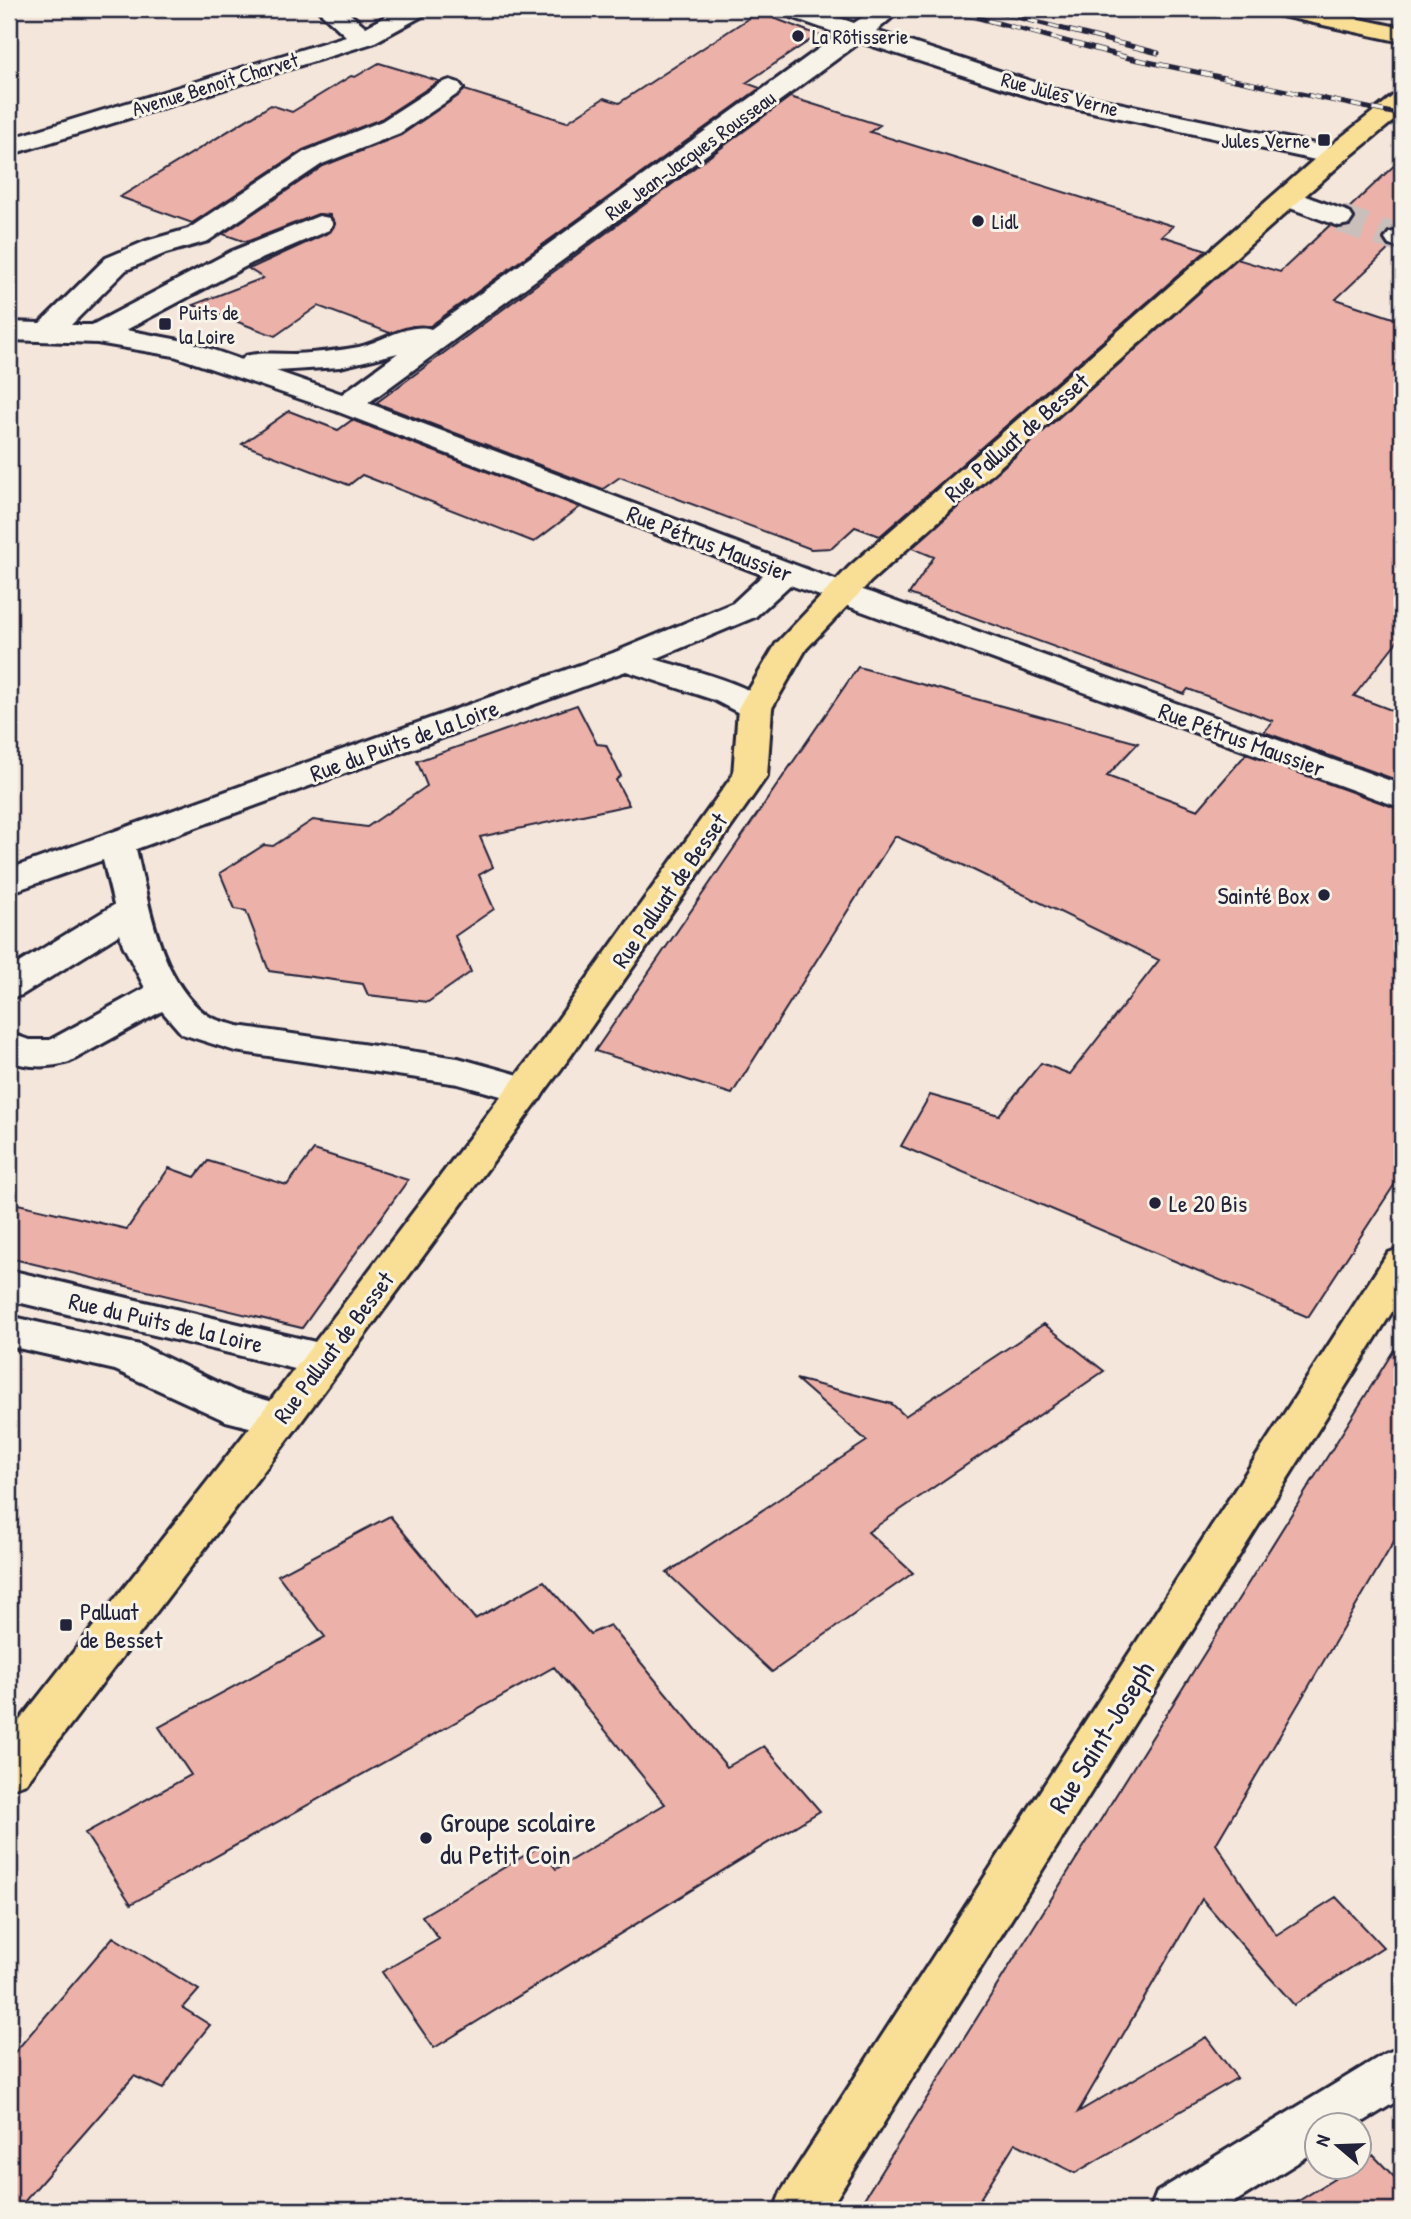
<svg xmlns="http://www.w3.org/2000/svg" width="1411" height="2219" viewBox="0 0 1411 2219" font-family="'Patrick Hand',sans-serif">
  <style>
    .building { fill: #ecb1a8; stroke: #22223b; stroke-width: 2 }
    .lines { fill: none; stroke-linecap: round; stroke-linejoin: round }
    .minor-tunnel { stroke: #cbbfbb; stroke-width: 28; stroke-dasharray: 28 14; stroke-linecap: butt }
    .minor-casing { stroke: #22223b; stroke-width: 6 }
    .major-casing { stroke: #22223b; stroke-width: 6 }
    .minor { fill: #f7f3e8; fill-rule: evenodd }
    .major { fill: #f9df96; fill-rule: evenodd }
    .rail-casing { stroke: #22223b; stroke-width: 5 }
    .rail { stroke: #f7f3e8; stroke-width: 3.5; stroke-dasharray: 11; stroke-linecap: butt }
    .poi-dot { fill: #22223b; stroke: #f7f3e8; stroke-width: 2.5 }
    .labels { text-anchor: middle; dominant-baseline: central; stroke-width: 6; stroke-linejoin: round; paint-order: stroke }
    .far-poi-label { font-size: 21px; fill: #22223b; stroke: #f7f3e8; text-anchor: start }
    .far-street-label { font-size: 21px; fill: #22223b; stroke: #f7f3e8 }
    .street-label { font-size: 24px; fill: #22223b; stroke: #f7f3e8 }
    .poi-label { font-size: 24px; fill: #22223b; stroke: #f7f3e8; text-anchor: start }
    .near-street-label { font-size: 28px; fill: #22223b; stroke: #f7f3e8 }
    .near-poi-label { font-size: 28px; fill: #22223b; stroke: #f7f3e8; text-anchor: start }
  </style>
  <rect width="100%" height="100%" fill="#f5e6db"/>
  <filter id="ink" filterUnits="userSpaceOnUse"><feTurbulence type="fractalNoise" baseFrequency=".0143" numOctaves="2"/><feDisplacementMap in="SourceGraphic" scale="14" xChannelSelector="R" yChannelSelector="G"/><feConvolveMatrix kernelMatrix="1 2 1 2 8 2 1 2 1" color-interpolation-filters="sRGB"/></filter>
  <g filter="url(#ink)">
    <path class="building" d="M 758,12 L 818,35 L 746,83 L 760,88 L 430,326 L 413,326 L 390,333 L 318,306 L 275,336 L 193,305 L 263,278 L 249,269 L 330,232 L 335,223 L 330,215 L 318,214 L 246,242 L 223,234 L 323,166 L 401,135 L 465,90 L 567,122 L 604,98 L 619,103 Z
      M 379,63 L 439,81 L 381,119 L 303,150 L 192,223 L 120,197 L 271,105 L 292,112 L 351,76 L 355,77 Z
      M 790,97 L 880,125 L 870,132 L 1173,226 L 1162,236 L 1207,250 L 880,536 L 855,527 L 832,548 L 811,549 L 620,477 L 603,489 L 376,403 Z
      M 1402,158 L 1402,229 L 1387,232 L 1383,240 L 1390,248 L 1336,299 L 1402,321 L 1402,635 L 1354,696 L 1402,714 L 1402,782 L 1264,732 L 1273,721 L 1188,689 L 1184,694 L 909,594 L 934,557 L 912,548 L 1237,259 L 1280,272 L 1330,225 L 1340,229 L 1351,225 L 1355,217 L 1348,209 Z
      M 289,411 L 338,430 L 352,420 L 580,507 L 534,542 L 362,475 L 349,485 L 242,444 Z
      M 858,667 L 1138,743 L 1107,776 L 1198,810 L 1246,754 L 1402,810 L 1402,1173 L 1308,1317 L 901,1146 L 930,1095 L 999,1115 L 1041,1063 L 1070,1074 L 1159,960 L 963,865 L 895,836 L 732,1094 L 595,1051 Z
      M 577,705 L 597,744 L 606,745 L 621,776 L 616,780 L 629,805 L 480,837 L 493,867 L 479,875 L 494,909 L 455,936 L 471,972 L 428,1002 L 368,995 L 363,984 L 269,971 L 246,911 L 235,909 L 220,873 L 264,845 L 273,846 L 313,820 L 367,827 L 427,786 L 417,761 Z
      M 314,1150 L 408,1180 L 302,1328 L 9,1258 L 9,1202 L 127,1229 L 169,1168 L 195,1177 L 208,1161 L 287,1185 Z
      M 1044,1324 L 1104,1371 L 868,1532 L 913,1573 L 772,1672 L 667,1573 L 867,1441 L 796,1379 L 892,1404 L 905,1416 Z
      M 1402,1337 L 1402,1528 L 1216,1844 L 1276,1935 L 1336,1897 L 1383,1947 L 1294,2005 L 1202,1899 L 1078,2112 L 1206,2037 L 1237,2078 L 1075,2173 L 1015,2143 L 973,2210 L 857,2210 Z
      M 390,1516 L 475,1619 L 544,1581 L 590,1634 L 610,1625 L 727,1767 L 764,1746 L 820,1811 L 434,2048 L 382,1972 L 439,1939 L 422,1916 L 539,1847 L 556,1869 L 665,1804 L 554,1667 L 131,1904 L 85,1833 L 191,1775 L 159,1727 L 325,1637 L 278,1575 Z
      M 113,1937 L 199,1990 L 183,2008 L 210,2025 L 184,2057 L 163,2089 L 134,2076 L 17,2210 L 9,2210 L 9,2059 Z
      M 1373,2155 L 1402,2185 L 1402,2210 L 1284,2210 Z"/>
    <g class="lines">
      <path class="minor-tunnel" d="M 1339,218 L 1399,239"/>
      <g class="minor-casing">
        <path id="minor" d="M 317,9 L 344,9 L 366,27 L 399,9 L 429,9 L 426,14 L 373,43 L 9,155 L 9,139 L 346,36 Z
          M 780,9 L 814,9 L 854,23 L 875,9 L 902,9 L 876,31 L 1061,91 L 1334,148 L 1343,150 L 1347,156 L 1343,162 L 1334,164 L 1046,102 L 860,42 L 368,403 L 819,574 L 1402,785 L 1402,808 L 790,585 L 755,617 L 655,659 C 685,669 754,683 772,708 L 767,715 L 755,718 L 743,715 L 714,700 L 626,671 L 136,849 C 149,903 159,980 207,1015 C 215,1021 229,1023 238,1026 L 458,1058 L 540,1081 L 545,1090 L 540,1099 L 526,1103 L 458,1084 L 235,1051 L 182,1034 L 162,1011 L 69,1062 C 50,1068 28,1068 9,1061 L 9,1033 L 29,1040 L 50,1040 L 145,988 L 123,945 L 120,934 L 22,995 L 9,998 L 9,969 L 114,905 L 103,860 L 9,893 L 9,869 L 613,653 L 733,603 L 763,575 L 336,411 L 174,356 L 97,343 L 9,340 L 9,322 L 40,323 L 106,258 L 146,241 L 188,229 L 304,152 L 382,121 L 441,83 L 450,80 L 459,83 L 463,88 L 459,93 L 400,133 L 322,164 L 208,241 L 166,253 L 126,270 L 71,325 L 92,325 L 232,251 L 319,216 L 329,218 L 333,224 L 329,230 L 252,263 L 126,330 L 190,342 L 242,360 L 245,356 C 261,352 277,354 294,354 C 315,353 337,351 359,347 C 381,342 409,322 431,329 L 839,34 L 783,14 ZM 398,353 L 342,394 L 276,371 L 340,367 Z
          M 1289,190 L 1349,212 L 1353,218 L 1349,224 L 1339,226 L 1279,204 L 1276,198 L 1279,192 Z
          M 1399,231 L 1402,232 L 1402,248 L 1389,245 L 1385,239 L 1389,233 Z
          M 9,1270 L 324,1344 L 339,1349 L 345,1360 L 339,1371 L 324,1376 L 9,1300 Z
          M 9,1316 L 140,1345 L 237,1392 L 295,1408 L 301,1419 L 295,1430 L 280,1435 L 226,1421 L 115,1370 L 9,1346 Z
          M 1402,2047 L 1402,2098 L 1358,2125 L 1316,2124 L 1316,2151 L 1222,2210 L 1150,2210 L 1157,2192 L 1384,2054 Z"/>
      </g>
      <g class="major-casing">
        <path id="major" d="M 1269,9 L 1314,9 L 1402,28 L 1402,42 L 1272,14 Z
          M 1402,93 L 1402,114 L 1343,162 L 871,581 L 806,649 L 772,708 L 767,776 L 762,783 L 570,1057 L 295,1430 L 26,1783 L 9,1789 L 9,1734 L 265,1408 L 544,1039 L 733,775 L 738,708 L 776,644 L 849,567 L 1325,150 L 1393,96 Z
          M 1402,1248 L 1402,1296 L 829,2210 L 774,2210 L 781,2192 L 1388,1253 Z"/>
      </g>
      <use href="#minor" class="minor"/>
      <use href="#major" class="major"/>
      <g class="rail-casing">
        <path id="rail" d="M 945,9 L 1129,58 L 1402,115
          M 985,9 L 1158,53"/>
      </g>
      <use href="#rail" class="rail"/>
    </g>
  </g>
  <g class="poi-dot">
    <circle cx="798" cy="36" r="7"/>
    <rect x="1317" y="133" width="14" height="14" rx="3.5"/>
    <circle cx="978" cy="221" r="7"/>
    <rect x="158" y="317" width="14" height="14" rx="3.5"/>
    <circle cx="1324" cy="895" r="7"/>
    <circle cx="1155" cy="1203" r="7"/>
    <rect x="59" y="1618" width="14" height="14" rx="3.5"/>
    <circle cx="426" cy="1838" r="7"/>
  </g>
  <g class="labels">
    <g class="far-poi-label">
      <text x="812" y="36">La Rôtisserie</text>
      <text x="1310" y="140" text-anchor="end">Jules Verne</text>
      <text x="992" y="221">Lidl</text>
      <text x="179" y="312">Puits de<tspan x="179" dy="24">la Loire</tspan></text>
    </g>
    <g class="far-street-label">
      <text transform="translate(215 84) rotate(-17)">Avenue Benoit Charvet</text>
      <text transform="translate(1060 94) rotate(15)">Rue Jules Verne</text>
      <text transform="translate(690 155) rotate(-36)">Rue Jean-Jacques Rousseau</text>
    </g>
    <g class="street-label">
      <text transform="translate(1016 437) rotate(-41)">Rue Palluat de Besset</text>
      <text transform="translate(710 543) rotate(21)">Rue Pétrus Maussier</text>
      <text transform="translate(1242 739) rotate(20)">Rue Pétrus Maussier</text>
      <text transform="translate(404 740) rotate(-20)">Rue du Puits de la Loire</text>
      <text transform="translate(669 890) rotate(-55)">Rue Palluat de Besset</text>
      <text transform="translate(166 1322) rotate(13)">Rue du Puits de la Loire</text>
      <text transform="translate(333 1347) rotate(-53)">Rue Palluat de Besset</text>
    </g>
    <g class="poi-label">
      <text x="1310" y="895" text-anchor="end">Sainté Box</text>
      <text x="1169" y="1203">Le 20 Bis</text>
      <text x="80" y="1611">Palluat<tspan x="80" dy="28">de Besset</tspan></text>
    </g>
    <g class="near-street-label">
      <text transform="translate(1101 1737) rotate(-58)">Rue Saint-Joseph</text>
    </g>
    <g class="near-poi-label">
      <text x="440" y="1822">Groupe scolaire<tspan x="440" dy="32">du Petit Coin</tspan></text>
    </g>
  </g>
  <rect width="1411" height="2219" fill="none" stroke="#f7f3e8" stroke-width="35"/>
  <rect x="18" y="18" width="1376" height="2184" fill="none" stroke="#22223b" stroke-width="2.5" filter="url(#ink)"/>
  <g transform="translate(1338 2146) rotate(289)"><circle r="33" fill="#f7f3e8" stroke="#a29fa3" stroke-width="2"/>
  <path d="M0-5L12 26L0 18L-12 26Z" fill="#22223b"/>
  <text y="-10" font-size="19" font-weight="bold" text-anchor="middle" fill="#22223b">N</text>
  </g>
</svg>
